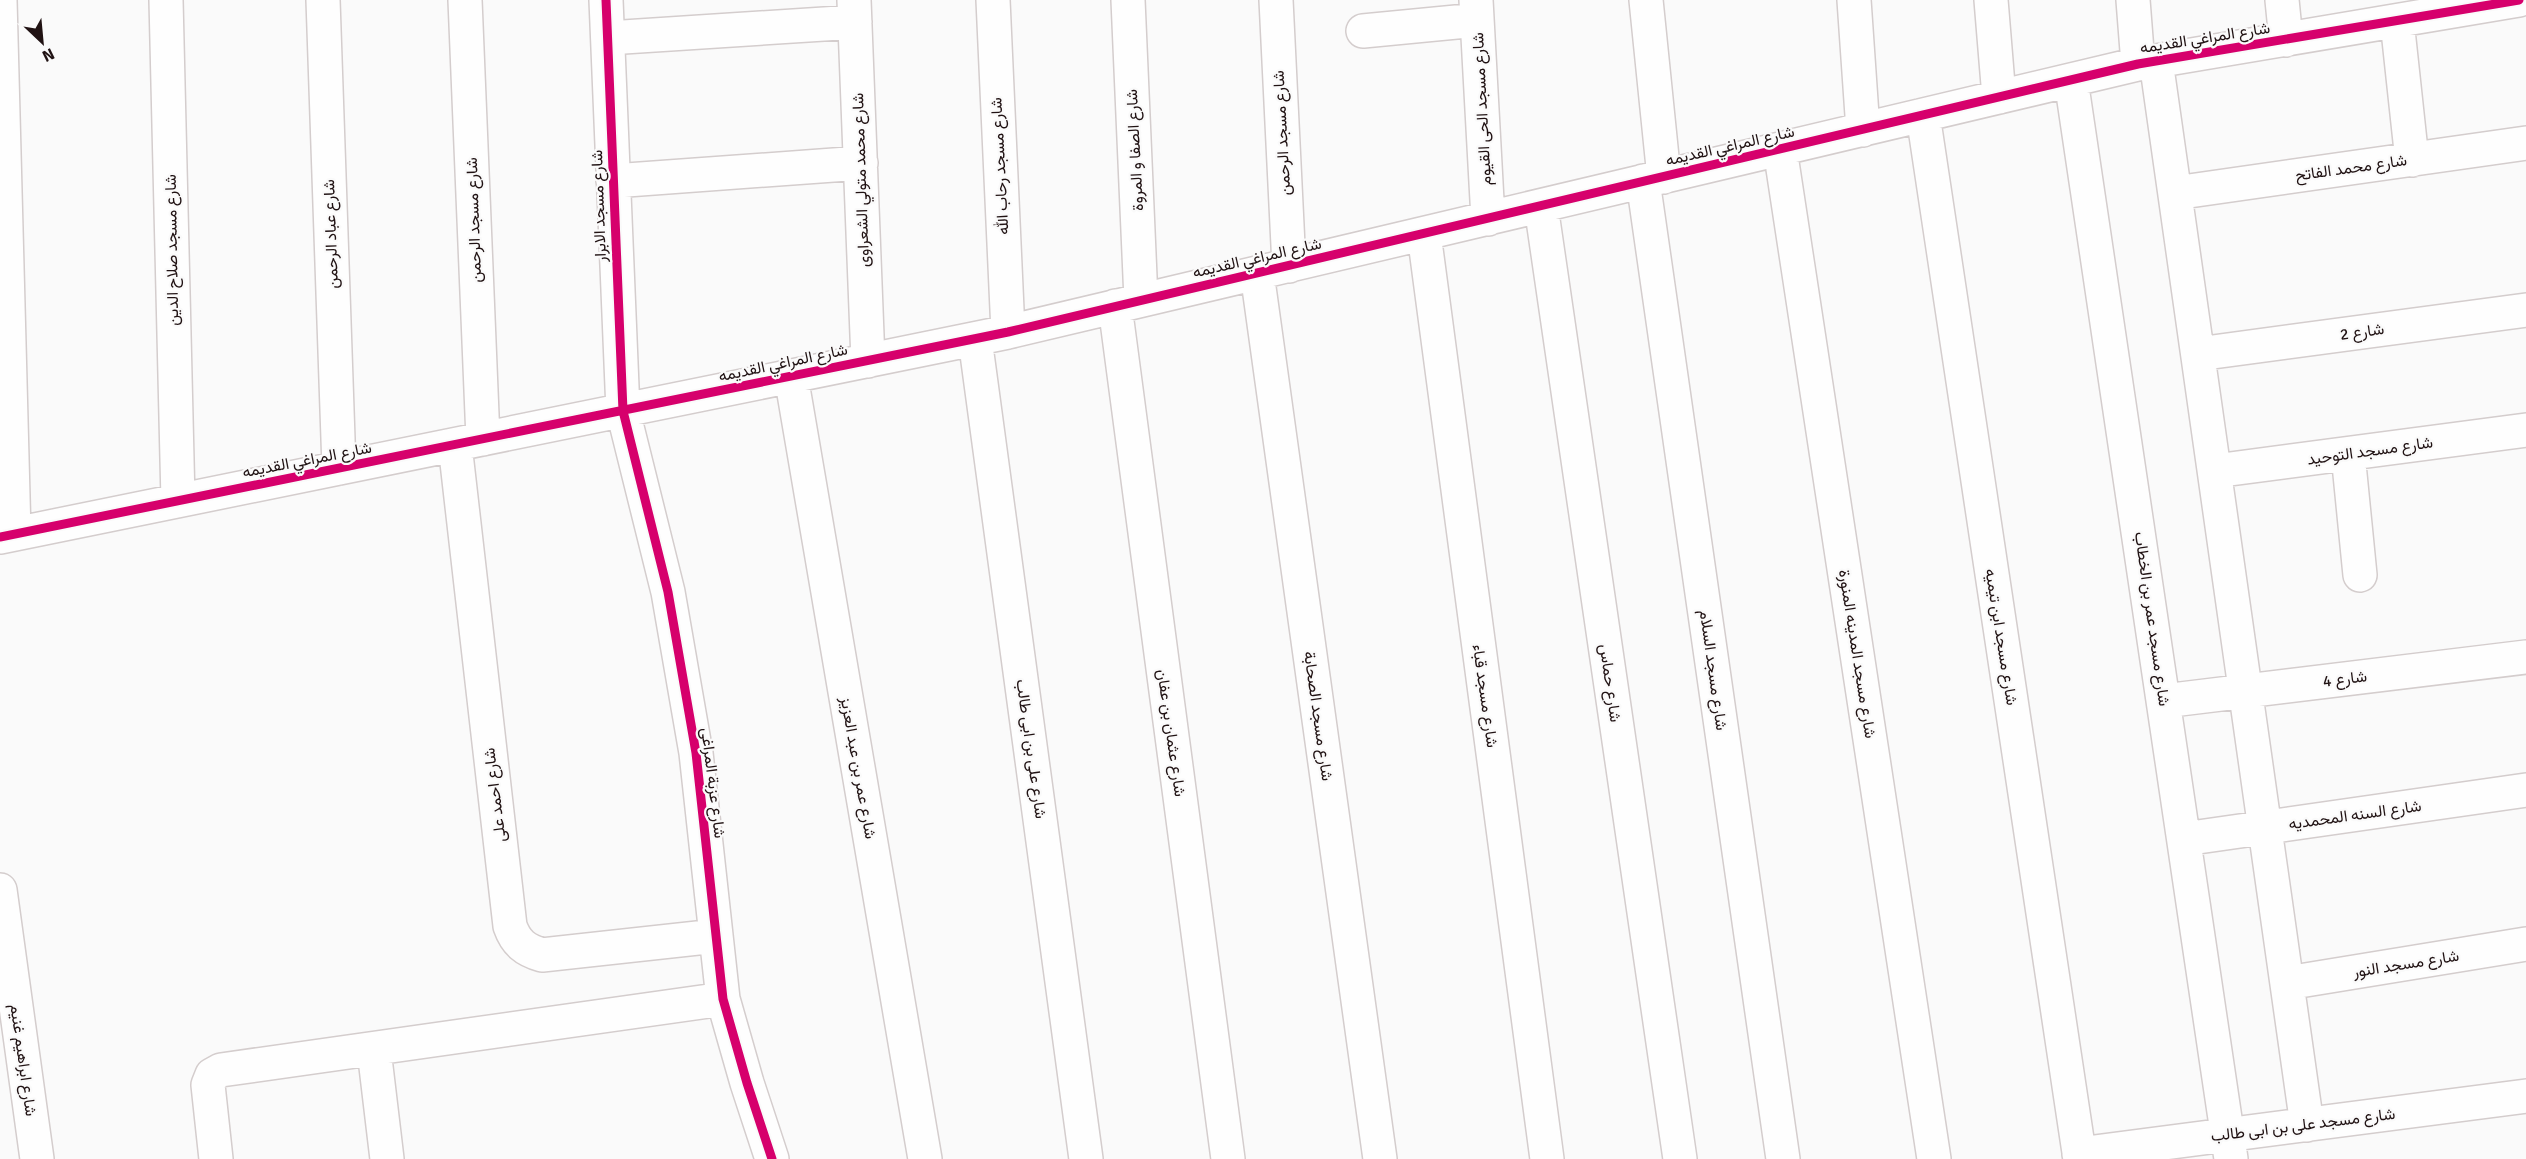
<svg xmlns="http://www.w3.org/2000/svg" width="2526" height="1159" viewBox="0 0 2526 1159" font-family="Signika,Vazirmatn,sans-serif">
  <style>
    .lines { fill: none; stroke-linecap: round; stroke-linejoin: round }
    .minor-casing { stroke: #d4cdcd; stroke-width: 36 }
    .minor { stroke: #fefefe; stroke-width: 33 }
    .cycleway-casing { stroke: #fafafa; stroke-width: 13 }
    .cycleway { stroke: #d6006c; stroke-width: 9 }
    .labels { text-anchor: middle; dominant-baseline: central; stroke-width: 4.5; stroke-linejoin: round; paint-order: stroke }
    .street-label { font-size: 16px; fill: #201213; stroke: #fafafa }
  </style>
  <rect width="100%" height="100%" fill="#fafafa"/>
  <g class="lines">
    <g class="minor-casing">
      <path id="minor" d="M 0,0 L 14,534
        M 166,0 L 178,501
        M 323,0 L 339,468
        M 465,0 L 483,439
        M 606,0 L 623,411 L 668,592 L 696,753 L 723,999 L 747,1083 L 772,1159
        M 854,0 L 868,361
        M 993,0 L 1008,332
        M 1128,0 L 1141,300
        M 1276,0 L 1289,266
        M 1476,0 L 1488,219
        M 1646,0 L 1664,177
        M 1854,0 L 1863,130
        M 1991,0 L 1999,97
        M 2133,0 L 2138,64
        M 2282,0 L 2286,40
        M 2397,21 L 2412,160
        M 1363,31 L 1477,20
        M 608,38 L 855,22
        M 2156,61 L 2307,1125
        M 2071,80 L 2231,1159
        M 1923,115 L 2080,1159
        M 1780,149 L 1934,1159
        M 613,181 L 861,163
        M 1643,181 L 1783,1159
        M 2175,193 L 2526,143
        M 1541,206 L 1680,1159
        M 1424,234 L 1547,1159
        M 1257,273 L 1380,1159
        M 1115,306 L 1228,1159
        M 975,339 L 1086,1159
        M 2198,354 L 2526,310
        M 791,376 L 925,1159
        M 455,445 L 510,926 C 516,943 525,950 542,955 L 716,936
        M 2348,454 L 2360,575
        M 2215,471 L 2526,430
        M 0,537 L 1008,332 L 2138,64 L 2519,0
        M 2164,701 L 2526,657
        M 2184,839 L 2526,790
        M 0,890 L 37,1159
        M 2287,983 L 2526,944
        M 374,1050 L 387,1159
        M 2079,1154 L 2526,1096
        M 216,1159 L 208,1085 L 212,1075 L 221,1070 L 723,999"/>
    </g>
    <use href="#minor" class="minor"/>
    <g class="cycleway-casing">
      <path id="cycleway" d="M 606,0 L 623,411 L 668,592 L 696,753 L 723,999 L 747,1083 L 772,1159
        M 0,537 L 1008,332 L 2138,64 L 2519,0"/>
    </g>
    <use href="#cycleway" class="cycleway"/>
  </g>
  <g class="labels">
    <g class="street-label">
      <text transform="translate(2205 38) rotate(-9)">شارع المراغي القديمه</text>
      <text transform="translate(1482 109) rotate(-93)">شارع مسجد الحى القيوم</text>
      <text transform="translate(1282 133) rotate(-93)">شارع مسجد الرحمن</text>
      <text transform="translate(1730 146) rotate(-13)">شارع المراغي القديمه</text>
      <text transform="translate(1135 150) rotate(-93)">شارع الصفا و المروة</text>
      <text transform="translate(1000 166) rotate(-93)">شارع مسجد رحاب الله</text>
      <text transform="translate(2351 168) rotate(-8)">شارع محمد الفاتح</text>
      <text transform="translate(861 180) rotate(-92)">شارع محمد متولي الشعراوى</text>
      <text transform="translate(599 206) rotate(-92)">شارع مسجد الابرار</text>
      <text transform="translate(474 220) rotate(-92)">شارع مسجد الرحمن</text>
      <text transform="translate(331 234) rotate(-92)">شارع عباد الرحمن</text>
      <text transform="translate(172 250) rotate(-91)">شارع مسجد صلاح الدين</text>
      <text transform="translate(1257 258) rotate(-13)">شارع المراغي القديمه</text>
      <text transform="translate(2362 332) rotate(-8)">شارع 2</text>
      <text transform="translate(783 363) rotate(-12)">شارع المراغي القديمه</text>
      <text transform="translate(2370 451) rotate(-8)">شارع مسجد التوحيد</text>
      <text transform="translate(307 460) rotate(-11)">شارع المراغي القديمه</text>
      <text transform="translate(2152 619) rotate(82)">شارع مسجد عمر بن الخطاب</text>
      <text transform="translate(2001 637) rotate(81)">شارع مسجد ابن تيميه</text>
      <text transform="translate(1857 654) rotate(81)">شارع مسجد المدينه المنورة</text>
      <text transform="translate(1713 670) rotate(82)">شارع مسجد السلام</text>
      <text transform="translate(2345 679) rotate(-7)">شارع 4</text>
      <text transform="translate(1610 683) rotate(82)">شارع حماس</text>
      <text transform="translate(1485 696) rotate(82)">شارع مسجد قباء</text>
      <text transform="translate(1318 716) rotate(82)">شارع مسجد الصحابة</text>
      <text transform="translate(1171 733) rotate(82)">شارع عثمان بن عفان</text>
      <text transform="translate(1031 749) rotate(82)">شارع على بن ابى طالب</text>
      <text transform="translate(858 768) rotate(80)">شارع عمر بن عبد العزيز</text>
      <text transform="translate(713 783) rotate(83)">شارع عزبة المراغى</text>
      <text transform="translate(495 795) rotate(-97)">شارع احمد على</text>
      <text transform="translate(2355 815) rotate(-8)">شارع السنه المحمديه</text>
      <text transform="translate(2406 964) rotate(-9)">شارع مسجد النور</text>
      <text transform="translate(23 1060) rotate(82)">شارع ابراهيم غنيم</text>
      <text transform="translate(2303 1125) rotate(-7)">شارع مسجد على بن ابى طالب</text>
    </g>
  </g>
  <g transform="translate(42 42) rotate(154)" stroke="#fafafa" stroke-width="4.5" paint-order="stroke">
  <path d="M0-4.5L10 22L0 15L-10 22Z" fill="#201213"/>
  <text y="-9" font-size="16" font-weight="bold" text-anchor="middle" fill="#201213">N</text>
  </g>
</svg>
